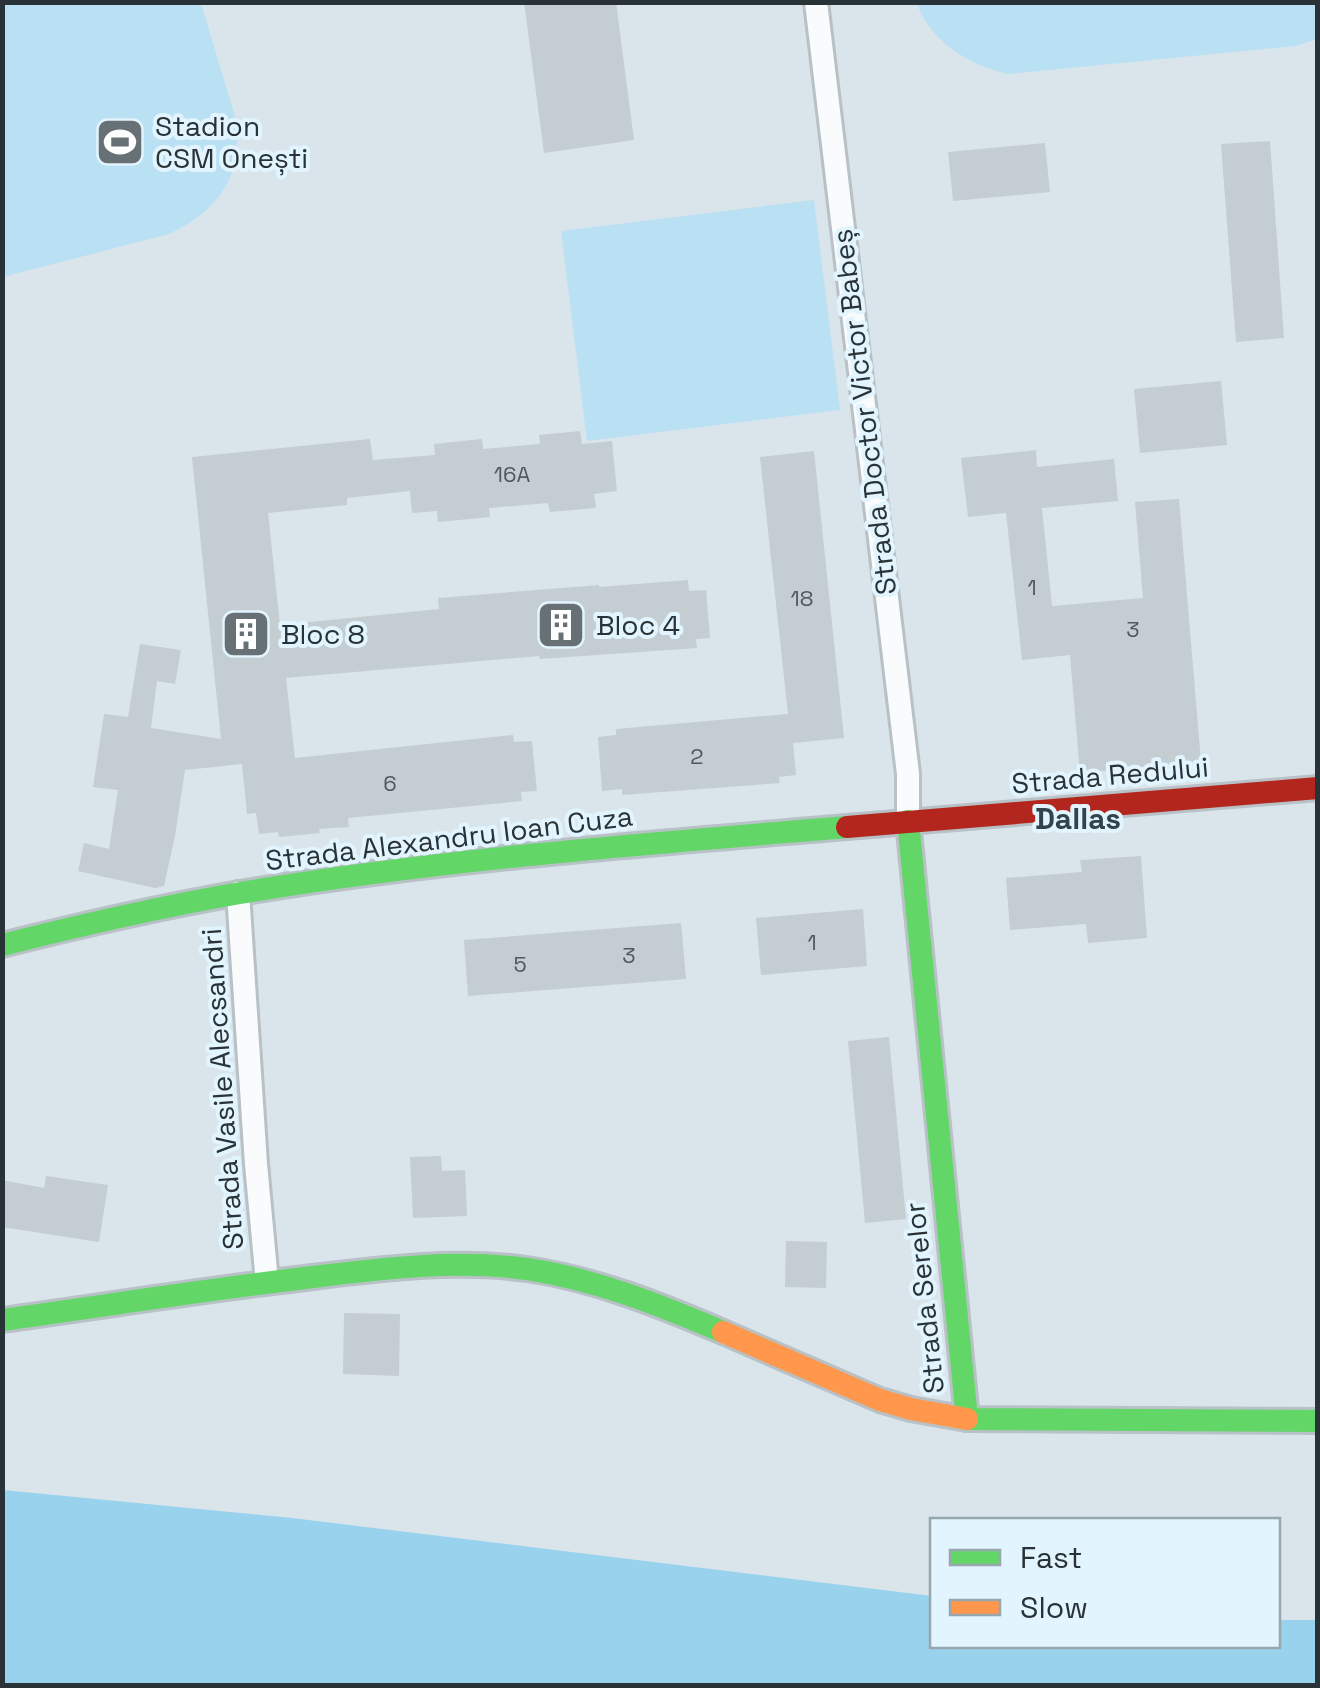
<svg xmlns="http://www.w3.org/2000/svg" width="1320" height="1688" viewBox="0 0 1320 1688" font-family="'Space Grotesk',sans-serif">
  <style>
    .green { fill: #b9e0f3 }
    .forest { fill: #99d2ed }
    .building { fill: #c4cdd2 }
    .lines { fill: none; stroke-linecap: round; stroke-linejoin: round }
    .street-casing { stroke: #b8c1c6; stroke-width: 28 }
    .fast-casing { stroke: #b8c1c6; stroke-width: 28 }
    .slow-casing { stroke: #b8c1c6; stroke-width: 28 }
    .jam-casing { stroke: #b8c1c6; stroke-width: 28 }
    .street { stroke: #f9fbfc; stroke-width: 22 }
    .fast { stroke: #63d668; stroke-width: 22 }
    .slow { stroke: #ff974d; stroke-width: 22 }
    .jam { stroke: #b3261e; stroke-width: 22 }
    .labels { text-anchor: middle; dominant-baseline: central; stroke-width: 8; stroke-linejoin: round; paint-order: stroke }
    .number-label { font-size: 22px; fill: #50595d }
    .poi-label { font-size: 28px; fill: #293236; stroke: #e2f4fd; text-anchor: start }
    .street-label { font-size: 28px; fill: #293236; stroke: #e2f4fd }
    .neighbourhood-label { font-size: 30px; font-weight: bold; fill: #31434d; stroke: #e2f4fd }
  </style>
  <rect width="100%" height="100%" fill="#d9e5eb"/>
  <path class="green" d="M 3,2 L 201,3 L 235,117 C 244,174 221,209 169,234 L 3,277 Z
    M 917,3 L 1317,3 L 1317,39 L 1296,46 L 1009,74 C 972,67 929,41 917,3 Z
    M 814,200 L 840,410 L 587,441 L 561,231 Z"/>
  <path class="forest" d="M 3,1490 L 292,1518 L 932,1596 L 932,1646 L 1278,1646 L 1278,1620 L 1317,1620 L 1317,1685 L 3,1685 Z"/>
  <path class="building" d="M 524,2 L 616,2 L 634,140 L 544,153 Z
    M 1270,141 L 1284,338 L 1236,342 L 1221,144 Z
    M 1045,143 L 1050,192 L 953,201 L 948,152 Z
    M 1221,381 L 1227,445 L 1140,453 L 1134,389 Z
    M 580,431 L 582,444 L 612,441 L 617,491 L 594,494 L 596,508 L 550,512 L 548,503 L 489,508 L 490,517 L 438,522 L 437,511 L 412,513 L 410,491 L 347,498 L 347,505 L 268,513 L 280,625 L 439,609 L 438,598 L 599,585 L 599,587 L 688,580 L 689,591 L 706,590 L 710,638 L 696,639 L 697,648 L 540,659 L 539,656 L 286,678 L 295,758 L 513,735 L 514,742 L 532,741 L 537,791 L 521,792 L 522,801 L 348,818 L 349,827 L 319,829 L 320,833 L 279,837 L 278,832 L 259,834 L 256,813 L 247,814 L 242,764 L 185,770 L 175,836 L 164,886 L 155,888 L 78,871 L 84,843 L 109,849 L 118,790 L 93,787 L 104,714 L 128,717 L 140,644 L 181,650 L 175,684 L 157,681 L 151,728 L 221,739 L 192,457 L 370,439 L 373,460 L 435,455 L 434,444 L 482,439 L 483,449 L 540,444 L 539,435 Z
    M 1036,450 L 1037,467 L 1114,459 L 1118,501 L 1042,508 L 1052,606 L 1143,598 L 1135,502 L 1179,499 L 1201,762 L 1080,773 L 1070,655 L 1022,660 L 1006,513 L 968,517 L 961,458 Z
    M 814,451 L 844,738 L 793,743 L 796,775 L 779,777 L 780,783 L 622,795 L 622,789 L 602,791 L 598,737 L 616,735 L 616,729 L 788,714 L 760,457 Z
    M 1141,856 L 1147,938 L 1088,943 L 1086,924 L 1010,930 L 1006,878 L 1082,872 L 1080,860 Z
    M 863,909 L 867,966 L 761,975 L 756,918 Z
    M 681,923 L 686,979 L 468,996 L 464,940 Z
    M 889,1037 L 906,1219 L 865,1223 L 848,1041 Z
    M 441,1156 L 442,1171 L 465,1170 L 467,1216 L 413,1218 L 410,1157 Z
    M 46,1176 L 108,1185 L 99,1242 L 2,1227 L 2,1180 L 44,1188 Z
    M 786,1241 L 827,1242 L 826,1288 L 785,1287 Z
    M 344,1313 L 400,1314 L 399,1376 L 343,1374 Z"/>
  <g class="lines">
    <g class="street-casing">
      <path id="street" d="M 816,2 L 908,774 L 908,821
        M 238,893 L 256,1164 L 267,1282"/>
    </g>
    <g class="fast-casing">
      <path id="fast" d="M 908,821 L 967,1419 L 1318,1421
        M 2,945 C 81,925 160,907 240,893 C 441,859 645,844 847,827
        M 2,1320 C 103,1306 204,1290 305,1278 C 378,1269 453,1259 527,1269 C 595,1279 660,1305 723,1332"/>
    </g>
    <g class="slow-casing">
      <path id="slow" d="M 723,1332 L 880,1400 L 911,1409 L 967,1419"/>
    </g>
    <g class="jam-casing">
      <path id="jam" d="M 847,827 L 1318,788"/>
    </g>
    <use href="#street" class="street"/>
    <use href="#fast" class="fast"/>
    <use href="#slow" class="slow"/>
    <use href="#jam" class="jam"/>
  </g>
  <defs>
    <g id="stadium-square" transform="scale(2.5)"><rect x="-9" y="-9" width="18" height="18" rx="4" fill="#677175" stroke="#e2f4fd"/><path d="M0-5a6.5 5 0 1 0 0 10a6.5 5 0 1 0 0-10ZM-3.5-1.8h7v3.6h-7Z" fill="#fff"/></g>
    <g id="building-square" transform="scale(2.5)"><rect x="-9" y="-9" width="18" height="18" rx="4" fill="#677175" stroke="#e2f4fd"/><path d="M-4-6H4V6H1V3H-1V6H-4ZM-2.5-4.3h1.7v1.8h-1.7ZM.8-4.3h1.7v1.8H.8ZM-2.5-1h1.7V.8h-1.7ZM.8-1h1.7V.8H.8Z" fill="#fff"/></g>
  </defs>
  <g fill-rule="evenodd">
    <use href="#stadium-square" x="120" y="142"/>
    <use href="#building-square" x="561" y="625"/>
    <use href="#building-square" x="246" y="634"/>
  </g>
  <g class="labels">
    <g class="number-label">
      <text x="512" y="474">16A</text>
      <text x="1032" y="587">1</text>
      <text x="802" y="598">18</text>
      <text x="1133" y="629">3</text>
      <text x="697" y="756">2</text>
      <text x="390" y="783">6</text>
      <text x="812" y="942">1</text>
      <text x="629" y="955">3</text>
      <text x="520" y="964">5</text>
    </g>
    <g class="poi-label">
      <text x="155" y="126">Stadion<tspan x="155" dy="32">CSM Onești</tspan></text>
      <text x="596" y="625">Bloc 4</text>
      <text x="281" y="634">Bloc 8</text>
    </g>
    <g class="street-label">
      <text transform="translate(864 412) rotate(-97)">Strada Doctor Victor Babeș</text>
      <text transform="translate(1110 775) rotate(-5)">Strada Redului</text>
      <text transform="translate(449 838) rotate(-7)">Strada Alexandru Ioan Cuza</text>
      <text transform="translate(222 1089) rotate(-94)">Strada Vasile Alecsandri</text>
      <text transform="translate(924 1298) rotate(-96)">Strada Serelor</text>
    </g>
    <g class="neighbourhood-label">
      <text x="1078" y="818">Dallas</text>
    </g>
  </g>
  <rect width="1320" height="1688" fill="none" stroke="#293236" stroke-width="10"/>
  <rect x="930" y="1518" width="350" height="130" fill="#e2f4fd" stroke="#98a6ad" stroke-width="2.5"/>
  <rect x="950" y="1550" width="50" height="15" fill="#63d668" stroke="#98a6ad" stroke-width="2.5"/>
  <text x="1020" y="1568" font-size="30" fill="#293236">Fast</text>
  <rect x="950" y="1600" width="50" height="15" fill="#ff974d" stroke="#98a6ad" stroke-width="2.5"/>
  <text x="1020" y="1618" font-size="30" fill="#293236">Slow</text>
</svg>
